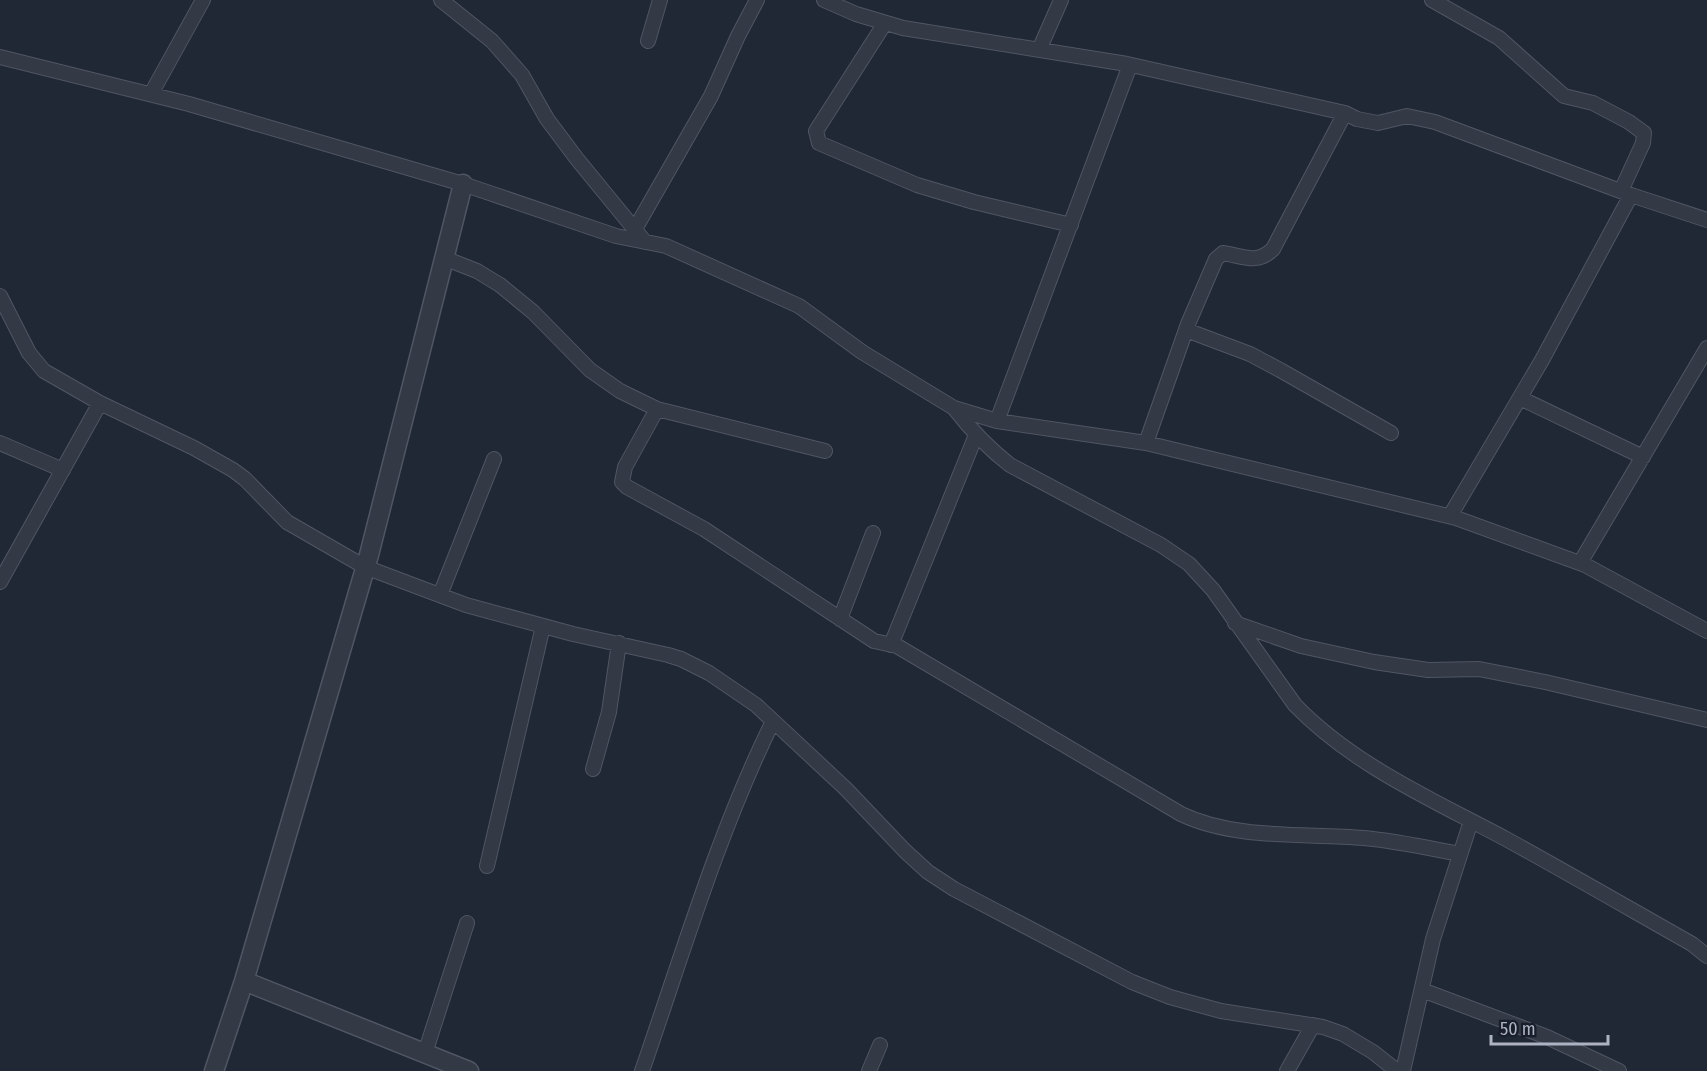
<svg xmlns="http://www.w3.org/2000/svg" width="1707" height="1071" viewBox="0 0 1707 1071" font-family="'Fira Sans Condensed',sans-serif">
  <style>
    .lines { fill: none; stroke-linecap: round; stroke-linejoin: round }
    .minor-casing { stroke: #505663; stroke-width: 16 }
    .tertiary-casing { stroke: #505663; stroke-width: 21 }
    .minor { stroke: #333945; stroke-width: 14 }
    .tertiary { stroke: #333945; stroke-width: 18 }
  </style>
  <rect width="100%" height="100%" fill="#202735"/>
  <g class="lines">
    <g class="minor-casing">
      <path id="minor" d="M 441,0 L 492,41 L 522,75 L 547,119 L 577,159 L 645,242
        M 824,0 L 856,14 L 903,28 L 1127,64 L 1345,113 L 1357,119 L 1378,123 L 1407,116 L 1435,122 L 1631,195 L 1707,220
        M 1432,0 L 1499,38 L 1564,96 L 1593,103 L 1629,122 L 1644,133 L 1643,143 L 1621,191
        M 885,23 L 816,131 L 819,143 L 917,185 L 974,202 L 1071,225
        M 648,41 L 660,0
        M 1039,50 L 1061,0
        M 0,57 L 189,104 L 463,184 L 616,236 L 666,246 L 799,306 L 862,352 L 954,408 L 997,421 L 1146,443 L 1456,518 L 1585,565 L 1707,631
        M 151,94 L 203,0
        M 635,229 L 711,96 L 738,36 L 757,0
        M 444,258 L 477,271 L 500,285 L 533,312 L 590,370 L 620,391 L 657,409 L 825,451
        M 0,296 L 29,353 L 44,371 L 100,403 L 194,448 L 233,470 L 245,479 L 287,522 L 365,567 L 466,605 L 573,634 L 668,655 L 681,659 L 709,673 L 756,705 L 846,789 L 905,851 L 928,872 L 954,889 L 1132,982 L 1170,997 L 1221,1011 L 1323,1027 L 1343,1034 L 1373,1052 L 1397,1071
        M 1186,330 L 1250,354 L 1280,370 L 1391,433
        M 1520,398 L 1643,457
        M 954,408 C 971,430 988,448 1010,465 L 1161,545 L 1189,564 L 1213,590 L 1295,705 C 1353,765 1433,800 1506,839 C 1568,873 1630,909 1692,944 L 1707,956
        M 657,409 L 625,467 L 622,482 L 627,487 L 704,529 L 874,641 L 897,646 L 1181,814 C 1235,840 1306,833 1364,838 C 1397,841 1428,848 1460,854
        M 997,421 L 1130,65
        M 0,443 L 63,470
        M 1146,443 L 1188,324 L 1216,259 L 1223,253 C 1243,256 1257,265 1273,249 L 1345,113
        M 1450,516 L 1542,360 L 1631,195
        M 1580,563 L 1707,348
        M 0,582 L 100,403
        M 440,595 L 494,459
        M 840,619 L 873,533
        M 1235,623 L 1301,646 L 1374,662 L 1428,670 L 1479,669 L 1545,682 L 1707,720
        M 891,645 L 976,435
        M 593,769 L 609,712 L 619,643
        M 487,866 L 543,626
        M 1422,990 L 1547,1037 L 1619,1071
        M 425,1053 L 467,923
        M 642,1071 C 683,953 718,833 773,721
        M 869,1071 L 880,1045
        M 1287,1071 L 1313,1025
        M 1403,1071 L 1433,939 L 1471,821"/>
    </g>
    <g class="tertiary-casing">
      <path id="tertiary" d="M 244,981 L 469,1071
        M 214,1071 L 244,981 L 369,555 L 463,184"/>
    </g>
    <use href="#minor" class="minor"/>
    <use href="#tertiary" class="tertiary"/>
  </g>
  <path d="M1491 1035v9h117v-9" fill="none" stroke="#adb3c2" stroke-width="3"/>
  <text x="1500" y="1035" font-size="18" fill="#adb3c2" stroke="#191e2a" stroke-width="4.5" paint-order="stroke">50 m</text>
</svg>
